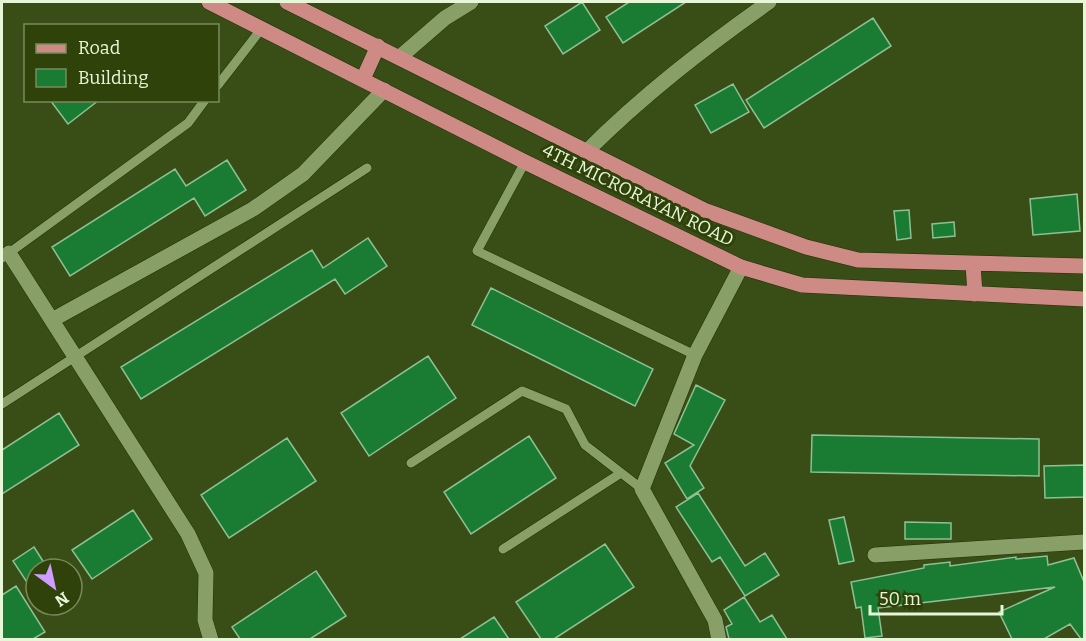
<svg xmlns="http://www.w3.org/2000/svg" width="1086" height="641" viewBox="0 0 1086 641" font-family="Bitter,serif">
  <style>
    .building { fill: #1a7c32; stroke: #8ec093; stroke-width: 1.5 }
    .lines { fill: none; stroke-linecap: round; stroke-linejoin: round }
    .lane-casing { stroke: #223107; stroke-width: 10 }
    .street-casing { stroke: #223107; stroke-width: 16 }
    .primary-casing { stroke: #223107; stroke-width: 16 }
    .lane { stroke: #88a068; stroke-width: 9 }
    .street { stroke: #88a068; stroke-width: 15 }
    .primary { stroke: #ce8a85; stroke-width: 15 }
    .labels { text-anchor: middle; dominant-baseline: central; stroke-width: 6; stroke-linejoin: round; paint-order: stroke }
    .street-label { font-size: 18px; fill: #e8f6d8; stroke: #2e4209 }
  </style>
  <rect width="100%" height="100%" fill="#394d16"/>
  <path class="building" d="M 582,2 L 600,30 L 563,54 L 545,26 Z
    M 629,2 L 686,2 L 623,43 L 606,17 Z
    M 873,18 L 891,46 L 764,128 L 746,100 Z
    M 733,84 L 749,112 L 711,133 L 695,105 Z
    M 50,100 L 99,100 L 68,124 Z
    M 227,160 L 246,190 L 205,216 L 194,198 L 70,276 L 52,247 L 175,169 L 186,186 Z
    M 1077,194 L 1080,231 L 1033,235 L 1030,199 Z
    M 909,210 L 911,238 L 897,240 L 894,211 Z
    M 954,222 L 955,236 L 933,238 L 932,224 Z
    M 368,238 L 387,266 L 345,294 L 335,279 L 141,399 L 121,367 L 312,250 L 323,268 Z
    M 491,288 L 653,369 L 635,406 L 472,325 Z
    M 428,356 L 456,398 L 369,456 L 341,413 Z
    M 696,385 L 725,400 L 690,466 L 704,488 L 687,499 L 665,463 L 694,445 L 674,434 Z
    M 59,413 L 79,445 L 2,494 L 2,450 Z
    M 812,435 L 1039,439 L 1039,476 L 811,472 Z
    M 529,436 L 556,478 L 471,534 L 444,492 Z
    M 287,438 L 316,481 L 229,538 L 201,495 Z
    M 1084,465 L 1084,497 L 1045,498 L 1044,466 Z
    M 698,493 L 745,566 L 765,553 L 779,575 L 745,596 L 720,557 L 712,562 L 676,507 Z
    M 133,510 L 152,539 L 92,579 L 72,550 Z
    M 844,517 L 854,561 L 839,564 L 829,520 Z
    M 905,522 L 951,523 L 951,539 L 905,539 Z
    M 605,544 L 634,587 L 554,639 L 541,639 L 516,602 Z
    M 34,547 L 48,569 L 36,569 L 36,596 L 13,561 Z
    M 1047,556 L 1048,565 L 1074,558 L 1084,582 L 1084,639 L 1081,639 L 1070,624 L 1044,639 L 1012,639 L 999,612 L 1055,587 L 878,608 L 882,636 L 865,638 L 861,607 L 856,608 L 851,582 L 924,568 L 924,565 L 950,562 L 950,566 L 1016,557 L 1016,559 Z
    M 316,571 L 346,616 L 310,639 L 240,639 L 232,627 Z
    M 16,586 L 45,632 L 33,639 L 2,639 L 2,595 Z
    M 744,597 L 760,622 L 772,615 L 787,639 L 729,639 L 726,627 L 732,624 L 724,610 Z
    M 494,617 L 509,639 L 460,639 Z"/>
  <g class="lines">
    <g class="lane-casing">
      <path id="lane" d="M 218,85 L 262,28
        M 525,162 L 477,251 L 695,355
        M 2,258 L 188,123 L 205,100
        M 2,404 L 367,168
        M 411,463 L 522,391 L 566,409 L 585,445 L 642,489
        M 503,549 L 621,473"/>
    </g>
    <g class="street-casing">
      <path id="street" d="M 400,57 L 445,18 L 471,2
        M 586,152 C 643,95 704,48 769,2
        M 9,253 L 188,534 L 206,573 L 205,620 L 211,640
        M 52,320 L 253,209 L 303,174 L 384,90
        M 875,555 L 1084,542
        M 719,640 L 715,620 L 642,489 L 695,355 L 741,267"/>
    </g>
    <g class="primary-casing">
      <path id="primary" d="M 209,2 L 525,162 L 741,267 L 802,285 L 1084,299
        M 287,2 L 704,210 L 806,247 L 858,260 L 1084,266
        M 363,79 L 378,46
        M 973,264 L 975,294"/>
    </g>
    <use href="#lane" class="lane"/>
    <use href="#street" class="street"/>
    <use href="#primary" class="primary"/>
  </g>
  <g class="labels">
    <g class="street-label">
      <text transform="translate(638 195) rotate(26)">4TH MICRORAYAN ROAD</text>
    </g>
  </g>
  <rect width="1086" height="641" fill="none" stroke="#e8f6d8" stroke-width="6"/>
  <rect x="24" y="24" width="195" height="78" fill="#2e4209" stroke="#788a5c" stroke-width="1.5"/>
  <rect x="36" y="44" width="30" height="9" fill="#ce8a85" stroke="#788a5c" stroke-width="1.5"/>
  <text x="78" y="54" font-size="18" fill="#e8f6d8">Road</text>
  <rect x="36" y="69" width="30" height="18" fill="#1a7c32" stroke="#788a5c" stroke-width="1.5"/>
  <text x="78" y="84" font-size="18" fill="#e8f6d8">Building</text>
  <g transform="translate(54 587) rotate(147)"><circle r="28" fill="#2e4209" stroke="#788a5c" stroke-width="1.5"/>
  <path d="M0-4.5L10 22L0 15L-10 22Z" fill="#d09dff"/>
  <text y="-9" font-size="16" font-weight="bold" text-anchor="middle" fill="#e8f6d8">N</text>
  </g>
  <path d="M870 605v9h132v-9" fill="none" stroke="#e8f6d8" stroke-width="3"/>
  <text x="879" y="605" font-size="18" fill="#e8f6d8" stroke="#2e4209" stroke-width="4.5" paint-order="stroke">50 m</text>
</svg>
